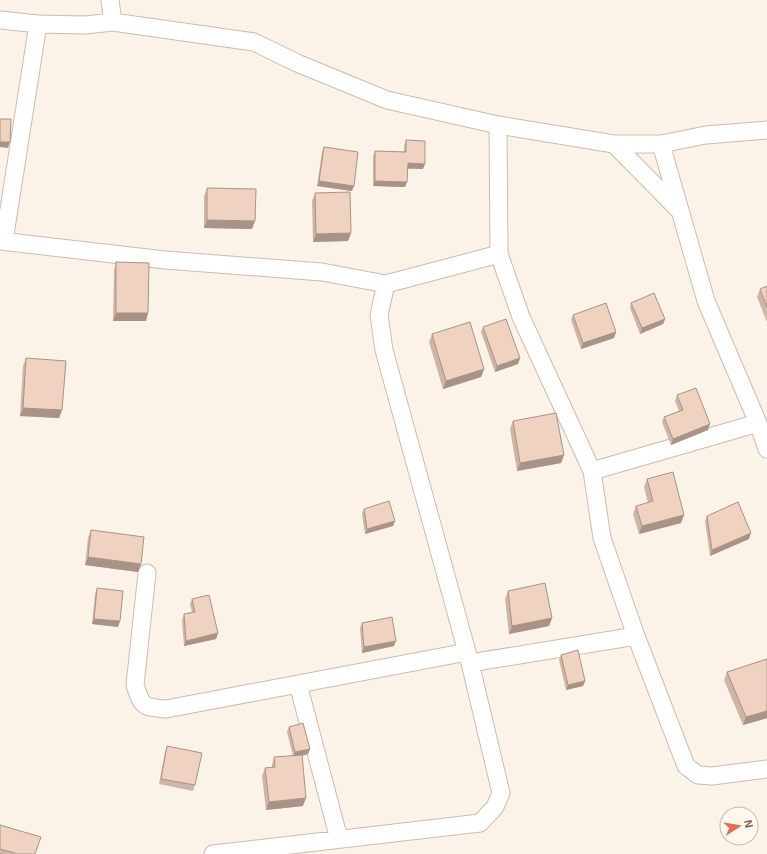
<svg xmlns="http://www.w3.org/2000/svg" width="767" height="854" viewBox="0 0 767 854" font-family="Helvetica,sans-serif">
  <style>
    .lines { fill: none; stroke-linecap: round; stroke-linejoin: round }
    .street-casing { stroke: #cdbbae; stroke-width: 19 }
    .street { stroke: #fff; stroke-width: 17 }
    .wall { fill: #ceb5a5 }
    .shaded-wall { fill: #a89386 }
    .building { fill: #f0d2c0; stroke: #a89386 }
  </style>
  <rect width="100%" height="100%" fill="#fcf3e8"/>
  <g class="lines">
    <g class="street-casing">
      <path id="street" d="M 110,0 L 113,22
        M 0,20 L 38,24 L 85,25 L 113,22 L 254,42 L 297,63 L 387,100 L 498,125 L 614,144 L 661,144 L 706,135 L 767,130
        M 498,125 L 499,254 L 521,317 L 592,471 L 602,538 L 636,636 L 686,766 L 698,775 L 712,776 L 767,769
        M 614,144 L 678,209
        M 661,144 L 706,301 L 758,423 L 767,449
        M 0,241 L 165,260 L 322,272 L 386,284 L 499,254
        M 4,241 L 38,24
        M 592,471 L 758,423
        M 147,573 L 135,685 C 142,707 143,707 166,709 L 467,652
        M 470,663 L 636,636
        M 298,684 L 339,839
        M 213,854 L 480,823 L 495,807 L 501,793 L 470,663 L 384,350 L 379,315 L 386,284"/>
    </g>
    <use href="#street" class="street"/>
  </g>
  <path class="wall" d="M 406,140 L 423,169 L 408,169 L 405,187 L 373,186 L 373,156 L 375,151 L 404,152 L 404,146 Z
    M 324,147 L 352,191 L 317,186 L 322,152 Z
    M 207,188 L 252,229 L 204,228 L 204,196 Z
    M 315,193 L 351,233 L 348,241 L 313,242 L 312,201 Z
    M 116,262 L 148,313 L 146,321 L 113,321 L 114,271 Z
    M 767,286 L 767,322 L 757,297 L 760,289 Z
    M 631,303 L 665,319 L 663,324 L 640,334 L 630,308 Z
    M 573,315 L 616,332 L 614,338 L 581,349 L 571,320 Z
    M 483,327 L 520,358 L 518,364 L 495,372 L 481,332 Z
    M 432,334 L 484,369 L 481,377 L 443,389 L 429,342 Z
    M 26,358 L 62,410 L 59,418 L 20,416 L 23,366 Z
    M 677,395 L 708,430 L 671,445 L 662,422 L 664,417 L 679,411 L 675,401 Z
    M 513,421 L 564,455 L 561,463 L 517,471 L 510,429 Z
    M 647,479 L 681,523 L 639,534 L 633,514 L 636,506 L 648,503 L 644,487 Z
    M 364,509 L 395,521 L 393,526 L 365,534 L 362,514 Z
    M 707,516 L 749,539 L 710,556 L 705,521 Z
    M 91,530 L 141,564 L 138,572 L 85,565 L 88,538 Z
    M 97,588 L 118,627 L 92,624 L 95,594 Z
    M 508,591 L 552,618 L 549,626 L 509,634 L 505,599 Z
    M 192,599 L 218,633 L 216,639 L 184,646 L 182,620 L 184,614 L 192,612 L 190,604 Z
    M 362,623 L 394,646 L 362,653 L 360,628 Z
    M 561,655 L 585,681 L 583,686 L 566,690 L 559,660 Z
    M 767,659 L 767,718 L 743,725 L 724,680 L 727,672 Z
    M 289,727 L 310,749 L 308,754 L 302,756 L 303,806 L 266,810 L 262,776 L 265,768 L 272,767 L 272,765 L 274,757 L 293,756 L 287,732 Z
    M 167,746 L 195,785 L 193,791 L 159,784 L 165,752 Z
    M 0,825 L 35,854 L 0,854 Z"/>
  <path class="shaded-wall" d="M 0,142 L 10,142 L 8,148 L 0,147 Z
    M 408,163 L 425,164 L 423,169 L 406,168 Z
    M 319,181 L 354,186 L 352,191 L 317,186 Z
    M 375,181 L 407,182 L 405,187 L 373,186 Z
    M 207,220 L 255,221 L 252,229 L 204,228 Z
    M 351,233 L 348,241 L 313,242 L 316,234 Z
    M 116,313 L 148,313 L 146,321 L 113,321 Z
    M 665,319 L 663,324 L 640,334 L 642,328 Z
    M 616,332 L 614,338 L 581,349 L 583,343 Z
    M 520,358 L 518,364 L 495,372 L 497,366 Z
    M 484,369 L 481,377 L 443,389 L 446,381 Z
    M 23,408 L 62,410 L 59,418 L 20,416 Z
    M 710,424 L 708,430 L 671,445 L 673,439 Z
    M 564,455 L 561,463 L 517,471 L 520,463 Z
    M 684,515 L 681,523 L 639,534 L 642,526 Z
    M 395,521 L 393,526 L 365,534 L 367,529 Z
    M 751,533 L 749,539 L 710,556 L 712,550 Z
    M 88,557 L 141,564 L 138,572 L 85,565 Z
    M 552,618 L 549,626 L 509,634 L 512,626 Z
    M 94,619 L 120,621 L 118,627 L 92,624 Z
    M 218,633 L 216,639 L 184,646 L 186,641 Z
    M 396,641 L 394,646 L 362,653 L 364,647 Z
    M 585,681 L 583,686 L 566,690 L 568,685 Z
    M 767,711 L 767,718 L 743,725 L 746,717 Z
    M 310,749 L 308,754 L 293,758 L 295,752 Z
    M 306,798 L 303,806 L 266,810 L 269,802 Z"/>
  <path class="building" d="M 0,119 L 11,119 L 10,142 L 0,142 Z
    M 406,140 L 425,141 L 425,164 L 408,163 L 407,182 L 375,181 L 375,151 L 406,152 Z
    M 324,147 L 358,152 L 354,186 L 319,181 Z
    M 207,188 L 256,189 L 255,221 L 207,220 Z
    M 350,192 L 351,233 L 316,234 L 315,193 Z
    M 116,262 L 149,263 L 148,313 L 116,313 Z
    M 767,286 L 767,307 L 760,289 Z
    M 654,293 L 665,319 L 642,328 L 631,303 Z
    M 606,303 L 616,332 L 583,343 L 573,315 Z
    M 506,319 L 520,358 L 497,366 L 483,327 Z
    M 470,322 L 484,369 L 446,381 L 432,334 Z
    M 26,358 L 66,361 L 62,410 L 23,408 Z
    M 696,388 L 710,424 L 673,439 L 664,417 L 683,410 L 677,395 Z
    M 556,413 L 564,455 L 520,463 L 513,421 Z
    M 673,472 L 684,515 L 642,526 L 636,506 L 653,501 L 647,479 Z
    M 389,501 L 395,521 L 367,529 L 364,509 Z
    M 738,502 L 751,533 L 712,550 L 707,516 Z
    M 91,530 L 144,537 L 141,564 L 88,557 Z
    M 545,583 L 552,618 L 512,626 L 508,591 Z
    M 97,588 L 123,591 L 120,621 L 94,619 Z
    M 209,595 L 218,633 L 186,641 L 184,614 L 195,612 L 192,599 Z
    M 392,617 L 396,641 L 364,647 L 362,623 Z
    M 578,650 L 585,681 L 568,685 L 561,655 Z
    M 767,659 L 767,711 L 746,717 L 727,672 Z
    M 303,723 L 310,749 L 295,752 L 289,727 Z
    M 167,746 L 202,753 L 195,785 L 161,779 Z
    M 302,755 L 306,798 L 269,802 L 265,768 L 275,767 L 274,757 Z
    M 0,825 L 41,837 L 35,854 L 15,854 L 15,853 L 0,849 Z"/>
  <g transform="translate(739 826) rotate(78)"><circle r="19" fill="#fef8ee" stroke="#c7b9ae"/>
  <path d="M0-3L7 15L0 10L-7 15Z" fill="#e06f52"/>
  <text y="-6" font-size="11" font-weight="bold" text-anchor="middle" fill="#755a4d">N</text>
  </g>
</svg>
